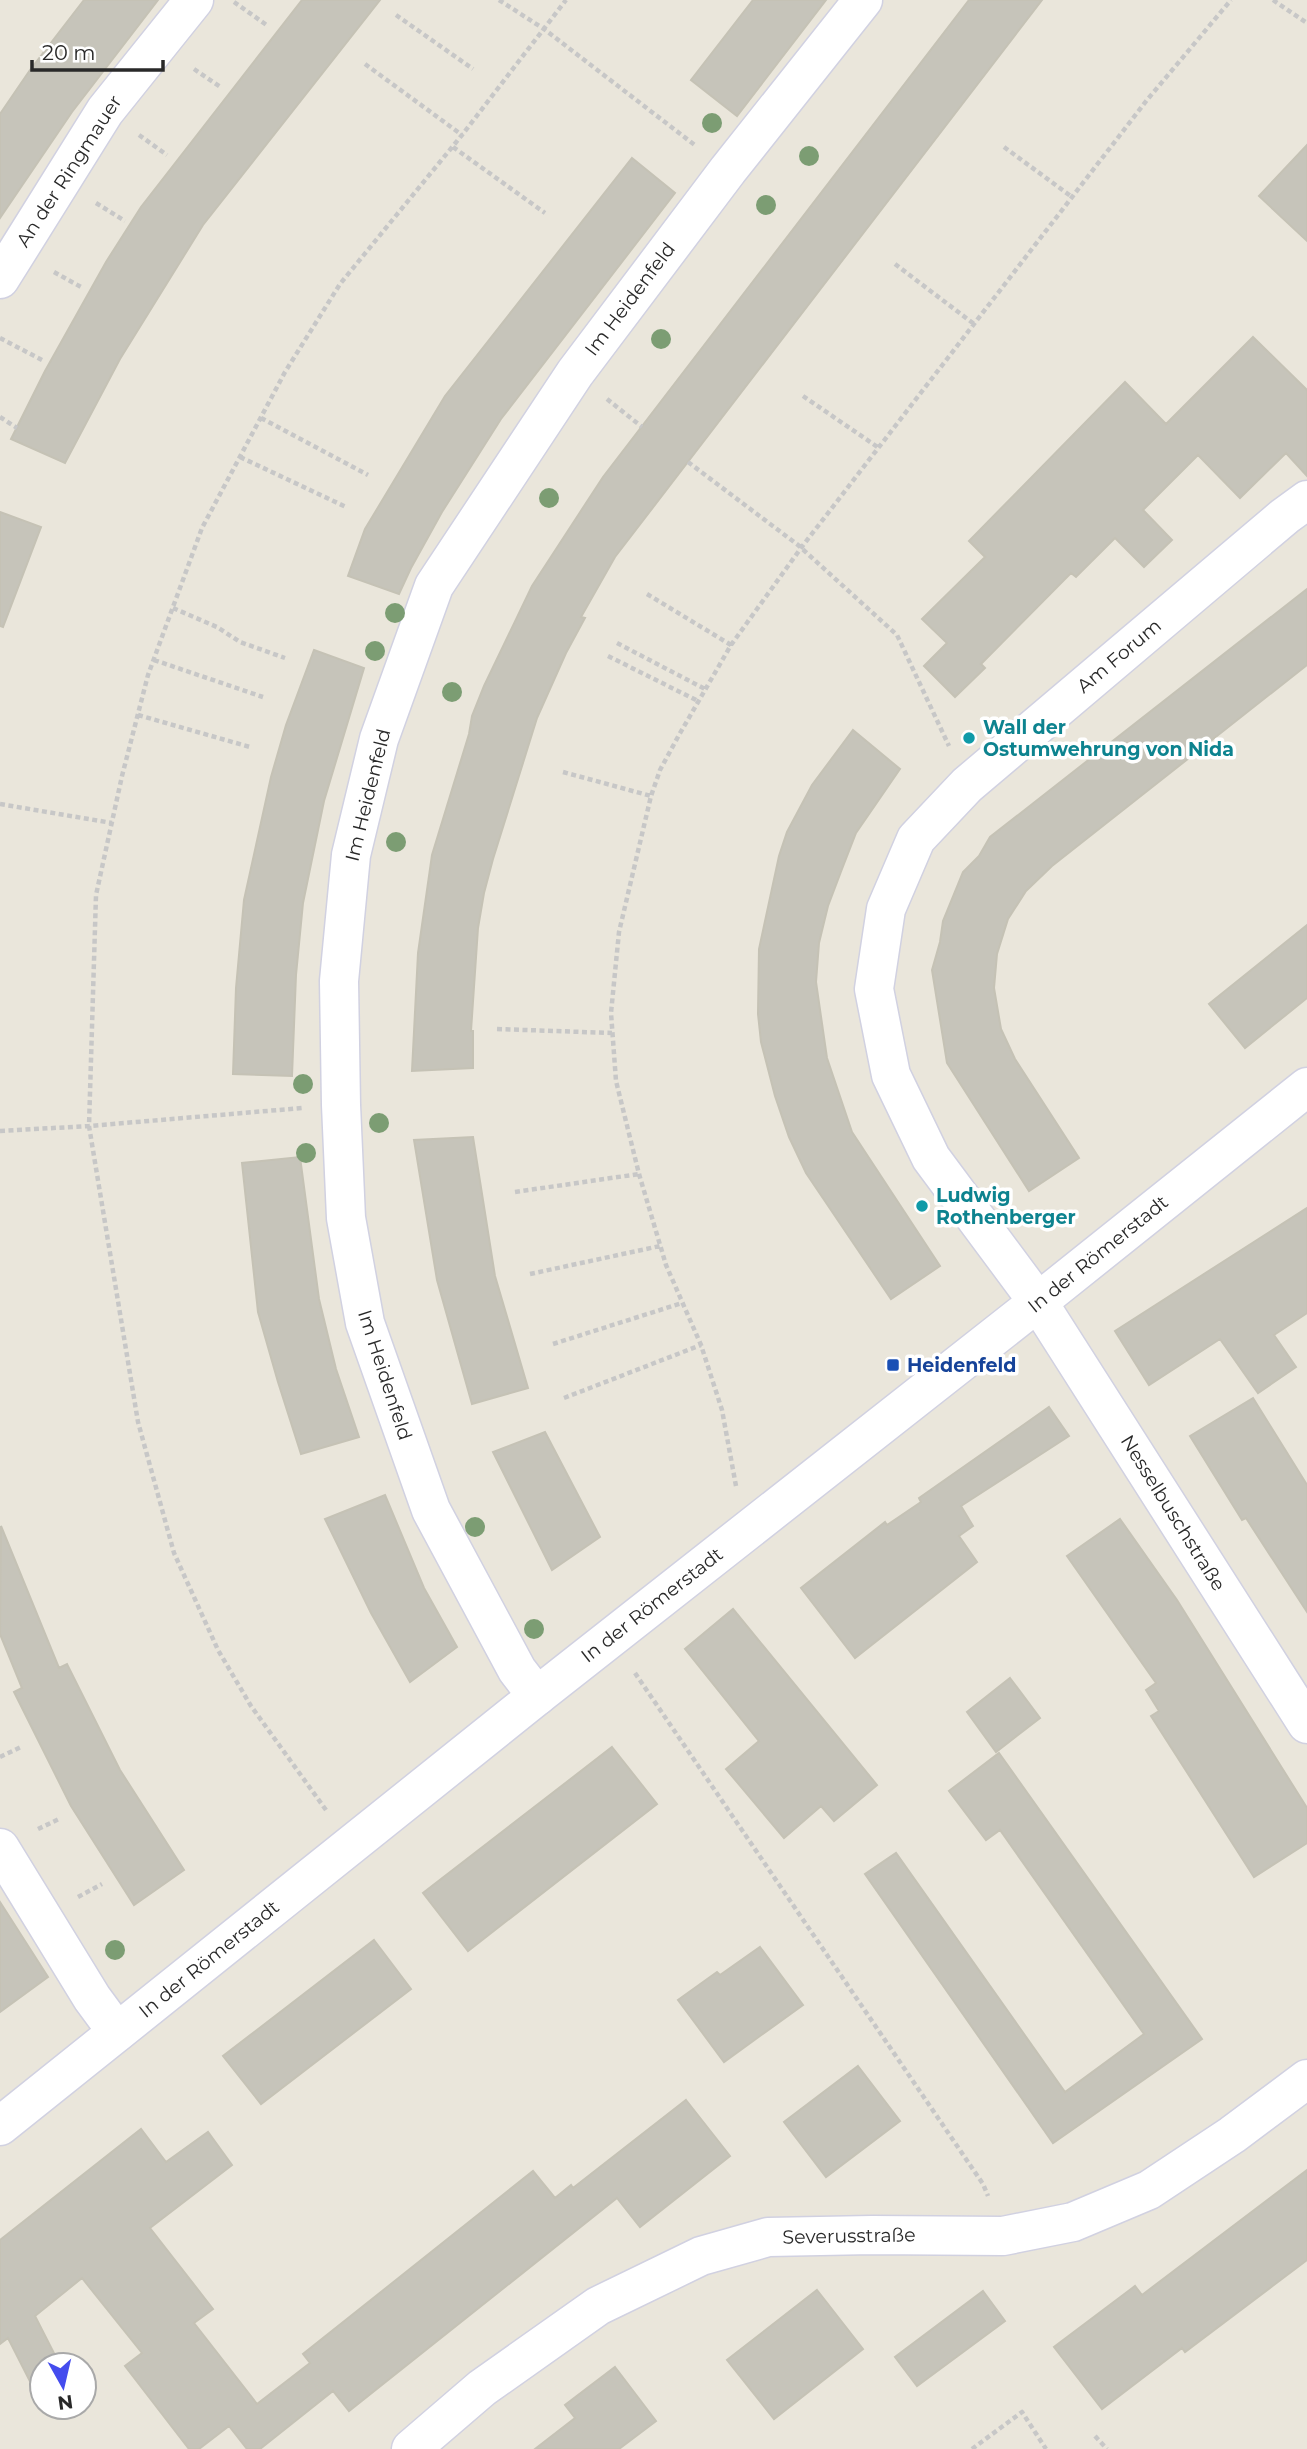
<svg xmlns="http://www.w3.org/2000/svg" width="1307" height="2449" viewBox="0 0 1307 2449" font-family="Montserrat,sans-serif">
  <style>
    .building { fill: #c6c4ba; stroke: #c5c2b5; stroke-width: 2 }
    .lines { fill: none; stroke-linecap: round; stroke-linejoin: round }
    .street-casing { stroke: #d1d1e1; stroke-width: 41 }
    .secondary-casing { stroke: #d1d1e1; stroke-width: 41 }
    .path { stroke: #c7c7c7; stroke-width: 4.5; stroke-dasharray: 5 3.5; stroke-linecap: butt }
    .street { stroke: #fff; stroke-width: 38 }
    .secondary { stroke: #fff; stroke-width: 38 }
    .tree { fill: #7c9d73 }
    .culture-dot { fill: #0f9aa8; stroke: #fff; stroke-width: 2.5 }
    .transit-dot { fill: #1a4fb4; stroke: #fff; stroke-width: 2.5 }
    .labels { text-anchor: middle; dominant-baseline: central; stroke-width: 7; stroke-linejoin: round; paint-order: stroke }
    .street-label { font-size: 19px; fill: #292929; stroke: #fff }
    .culture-label { font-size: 19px; font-weight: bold; fill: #0d838f; stroke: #fff; text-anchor: start }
    .transit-label { font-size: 19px; font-weight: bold; fill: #164399; stroke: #fff; text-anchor: start }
  </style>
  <rect width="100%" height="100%" fill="#eae6db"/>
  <path class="building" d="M 84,0 L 158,0 L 72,112 L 0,218 L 0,114 L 30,70 Z
    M 302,0 L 380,0 L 203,225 L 120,359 L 65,463 L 11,439 L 45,371 L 106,262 L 141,207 Z
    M 753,0 L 826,0 L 737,116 L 691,80 Z
    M 969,0 L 1042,0 L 615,557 L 581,617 L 585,618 L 566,653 L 537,718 L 493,859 L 484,893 L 478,928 L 471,1031 L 473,1031 L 473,1068 L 412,1071 L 418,953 L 432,855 L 469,734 L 472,716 L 484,686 L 532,586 L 603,477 Z
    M 1307,145 L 1307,241 L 1259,196 Z
    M 632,158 L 675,193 L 501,419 L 442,512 L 411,568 L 399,594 L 348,576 L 365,529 L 445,396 Z
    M 1253,337 L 1307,390 L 1307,476 L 1286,453 L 1240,498 L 1198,455 L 1143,510 L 1172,540 L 1144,567 L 1115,538 L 1076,577 L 1071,573 L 981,664 L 985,668 L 955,697 L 924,666 L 947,643 L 922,619 L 985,557 L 969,541 L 1125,382 L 1166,424 Z
    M 0,512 L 41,527 L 3,627 L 0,626 Z
    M 1307,589 L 1307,665 L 1052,866 L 1026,891 L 1008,919 L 997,954 L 994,988 L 1001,1029 L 1015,1059 L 1079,1158 L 1029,1191 L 947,1063 L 932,970 L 940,942 L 943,921 L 963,872 L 979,856 L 990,837 Z
    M 314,650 L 364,668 L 324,801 L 303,903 L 296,975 L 292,1076 L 233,1074 L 236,988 L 244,900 L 271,777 L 286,725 Z
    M 853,730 L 900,769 L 856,833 L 842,869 L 828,906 L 819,943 L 816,982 L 827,1058 L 852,1132 L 940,1266 L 891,1299 L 806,1173 L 789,1137 L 775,1096 L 761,1042 L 758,1014 L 759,949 L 779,856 L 787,832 L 812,785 Z
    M 1307,925 L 1307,998 L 1245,1048 L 1209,1004 Z
    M 473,1137 L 495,1276 L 528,1388 L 472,1404 L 437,1280 L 414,1140 Z
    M 300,1157 L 319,1299 L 336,1369 L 359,1437 L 301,1454 L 278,1382 L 258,1312 L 242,1163 Z
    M 1307,1208 L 1307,1313 L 1274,1335 L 1296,1367 L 1258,1393 L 1220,1339 L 1149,1385 L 1115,1331 Z
    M 1253,1398 L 1307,1485 L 1307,1612 L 1246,1518 L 1242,1520 L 1190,1436 Z
    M 1049,1407 L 1069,1436 L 961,1506 L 973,1526 L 959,1536 L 977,1562 L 855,1658 L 801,1588 L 885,1522 L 887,1525 L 921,1502 L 919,1498 Z
    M 545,1432 L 600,1537 L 552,1570 L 493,1452 Z
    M 385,1495 L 424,1588 L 457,1647 L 410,1682 L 371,1613 L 325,1519 Z
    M 1120,1519 L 1177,1600 L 1307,1808 L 1307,1843 L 1254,1877 L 1151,1716 L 1159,1711 L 1146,1690 L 1156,1683 L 1067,1556 Z
    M 1,1526 L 59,1668 L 67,1664 L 120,1770 L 184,1870 L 134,1905 L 71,1806 L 14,1692 L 22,1688 L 0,1634 Z
    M 733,1609 L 877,1785 L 834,1821 L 821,1806 L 784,1838 L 726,1769 L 759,1741 L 685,1649 Z
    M 1010,1678 L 1040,1718 L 996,1752 L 967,1712 Z
    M 612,1747 L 657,1804 L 468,1951 L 423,1893 Z
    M 999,1753 L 1202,2039 L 1053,2143 L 865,1874 L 896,1853 L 1065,2092 L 1144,2034 L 1000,1830 L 986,1840 L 949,1791 Z
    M 0,1902 L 48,1977 L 0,2012 Z
    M 374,1940 L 411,1989 L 261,2104 L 223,2056 Z
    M 760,1947 L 803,2005 L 724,2062 L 678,2000 L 717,1972 L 720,1975 Z
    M 858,2066 L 900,2121 L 826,2177 L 784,2122 Z
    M 686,2100 L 730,2156 L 640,2227 L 617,2198 L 349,2411 L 333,2391 L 260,2449 L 247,2449 L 229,2426 L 199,2449 L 189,2449 L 125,2366 L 142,2353 L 82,2278 L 35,2316 L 60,2365 L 42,2365 L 42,2405 L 8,2338 L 0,2344 L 0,2240 L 141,2129 L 166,2162 L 208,2132 L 232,2165 L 150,2228 L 213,2309 L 194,2323 L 257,2404 L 310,2363 L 303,2354 L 533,2171 L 555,2198 L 571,2185 L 573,2188 Z
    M 1307,2170 L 1307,2260 L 1185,2352 L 1182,2348 L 1102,2409 L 1054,2347 L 1135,2286 L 1142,2295 Z
    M 817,2290 L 863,2349 L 774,2419 L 727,2360 Z
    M 983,2291 L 1005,2321 L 917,2386 L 895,2357 Z
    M 615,2367 L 656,2421 L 619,2449 L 535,2449 L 575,2418 L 565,2405 Z"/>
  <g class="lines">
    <g class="street-casing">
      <path id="street" d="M 0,279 L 105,111 L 194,0
        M 1307,500 L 1285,516 L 967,785 L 916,839 L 886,909 L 874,989 L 891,1075 L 931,1158 L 1038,1302 L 1307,1724
        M 537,1696 L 517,1670 L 431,1510 L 365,1323 L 346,1218 L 341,1105 L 339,981 L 351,855 L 379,739 L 434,586 L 575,373 L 728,170 L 863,0
        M 0,1848 L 92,1998 L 117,2032
        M 411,2449 L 482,2388 L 598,2306 L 701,2256 L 768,2237 L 872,2235 L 1003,2236 L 1073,2222 L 1149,2190 L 1232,2135 L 1307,2079"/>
    </g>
    <g class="secondary-casing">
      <path id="secondary" d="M 0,2126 L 537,1696 L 1038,1302 L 1307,1087"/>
    </g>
    <path class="path" d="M 499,0 L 544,29 L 696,146
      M 1273,0 L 1307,23
      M 234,2 L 268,26
      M 396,15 L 473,69
      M 365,64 L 462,135
      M 194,69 L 222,88
      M 139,135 L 167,155
      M 453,147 L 545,213
      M 1004,147 L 1072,197
      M 96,203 L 125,221
      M 895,264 L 974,324
      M 54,272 L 81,287
      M 0,338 L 42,360
      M 803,396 L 879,448
      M 607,399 L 642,427
      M 0,417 L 17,428
      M 261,418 L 368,475
      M 240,457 L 346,507
      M 688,462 L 798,545 L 897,635 L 949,746
      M 647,594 L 731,645
      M 173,608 L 217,627 L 240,642 L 285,658
      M 617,643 L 705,689
      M 608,656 L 698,701
      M 154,660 L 263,697
      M 138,715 L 250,747
      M 563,772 L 651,796
      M 0,804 L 112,823
      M 497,1029 L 612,1033
      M 0,1131 L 89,1126 L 302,1108
      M 515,1192 L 639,1174
      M 530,1274 L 660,1246
      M 553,1344 L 682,1303
      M 564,1398 L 701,1345
      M 736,1486 L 722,1410 L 701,1345 L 666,1265 L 639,1174 L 616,1081 L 611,1013 L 619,932 L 651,796 L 660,770 L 679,735 L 731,645 L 801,548 L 1147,100 L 1231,0
      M 635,1673 L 983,2184 L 988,2196
      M 0,1757 L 23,1746
      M 326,1810 L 251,1706 L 218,1650 L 174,1553 L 138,1422 L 89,1126 L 96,895 L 122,776 L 148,675 L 202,528 L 285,372 L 340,284 L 462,135 L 566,0
      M 38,1829 L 59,1819
      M 78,1897 L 102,1884
      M 1095,2436 L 1107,2449
      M 972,2449 L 1022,2412 L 1046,2449"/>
    <use href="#street" class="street"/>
    <use href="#secondary" class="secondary"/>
  </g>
  <g class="tree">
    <circle cx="712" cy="123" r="10"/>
    <circle cx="809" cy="156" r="10"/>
    <circle cx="766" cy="205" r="10"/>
    <circle cx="661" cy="339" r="10"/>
    <circle cx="549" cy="498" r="10"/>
    <circle cx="395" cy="613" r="10"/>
    <circle cx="375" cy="651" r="10"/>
    <circle cx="452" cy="692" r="10"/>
    <circle cx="396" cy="842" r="10"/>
    <circle cx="303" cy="1084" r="10"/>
    <circle cx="379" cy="1123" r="10"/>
    <circle cx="306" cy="1153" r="10"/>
    <circle cx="475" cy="1527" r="10"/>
    <circle cx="534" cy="1629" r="10"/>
    <circle cx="115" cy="1950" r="10"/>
  </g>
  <g class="culture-dot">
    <circle cx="969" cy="738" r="7"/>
    <circle cx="922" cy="1206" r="7"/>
  </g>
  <rect class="transit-dot" x="886" y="1358" width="14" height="14" rx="3.5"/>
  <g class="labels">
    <g class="street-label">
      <text transform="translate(69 171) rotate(-57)">An der Ringmauer</text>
      <text transform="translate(630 299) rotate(-53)">Im Heidenfeld</text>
      <text transform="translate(1119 656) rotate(-40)">Am Forum</text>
      <text transform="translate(368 795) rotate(-76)">Im Heidenfeld</text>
      <text transform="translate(1098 1254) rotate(-39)">In der Römerstadt</text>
      <text transform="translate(385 1375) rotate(72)">Im Heidenfeld</text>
      <text transform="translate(1173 1513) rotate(58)">Nesselbuschstraße</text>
      <text transform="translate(652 1605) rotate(-38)">In der Römerstadt</text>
      <text transform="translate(209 1959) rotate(-39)">In der Römerstadt</text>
      <text transform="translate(849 2236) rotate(-1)">Severusstraße</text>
    </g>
    <g class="culture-label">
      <text x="983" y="727">Wall der<tspan x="983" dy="22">Ostumwehrung von Nida</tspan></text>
      <text x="936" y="1195">Ludwig<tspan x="936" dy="22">Rothenberger</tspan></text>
    </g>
    <g class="transit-label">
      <text x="907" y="1365">Heidenfeld</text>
    </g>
  </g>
  <g transform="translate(63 2386) rotate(172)"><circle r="33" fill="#ffffff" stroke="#a9a9a9" stroke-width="2"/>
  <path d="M0-5L12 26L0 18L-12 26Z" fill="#444cee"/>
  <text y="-10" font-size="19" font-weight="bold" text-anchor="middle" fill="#292929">N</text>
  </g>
  <path d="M32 60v10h131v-10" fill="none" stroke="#292929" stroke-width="3.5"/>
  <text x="42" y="60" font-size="21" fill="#292929" stroke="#ffffff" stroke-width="5" paint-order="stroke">20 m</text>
</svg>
